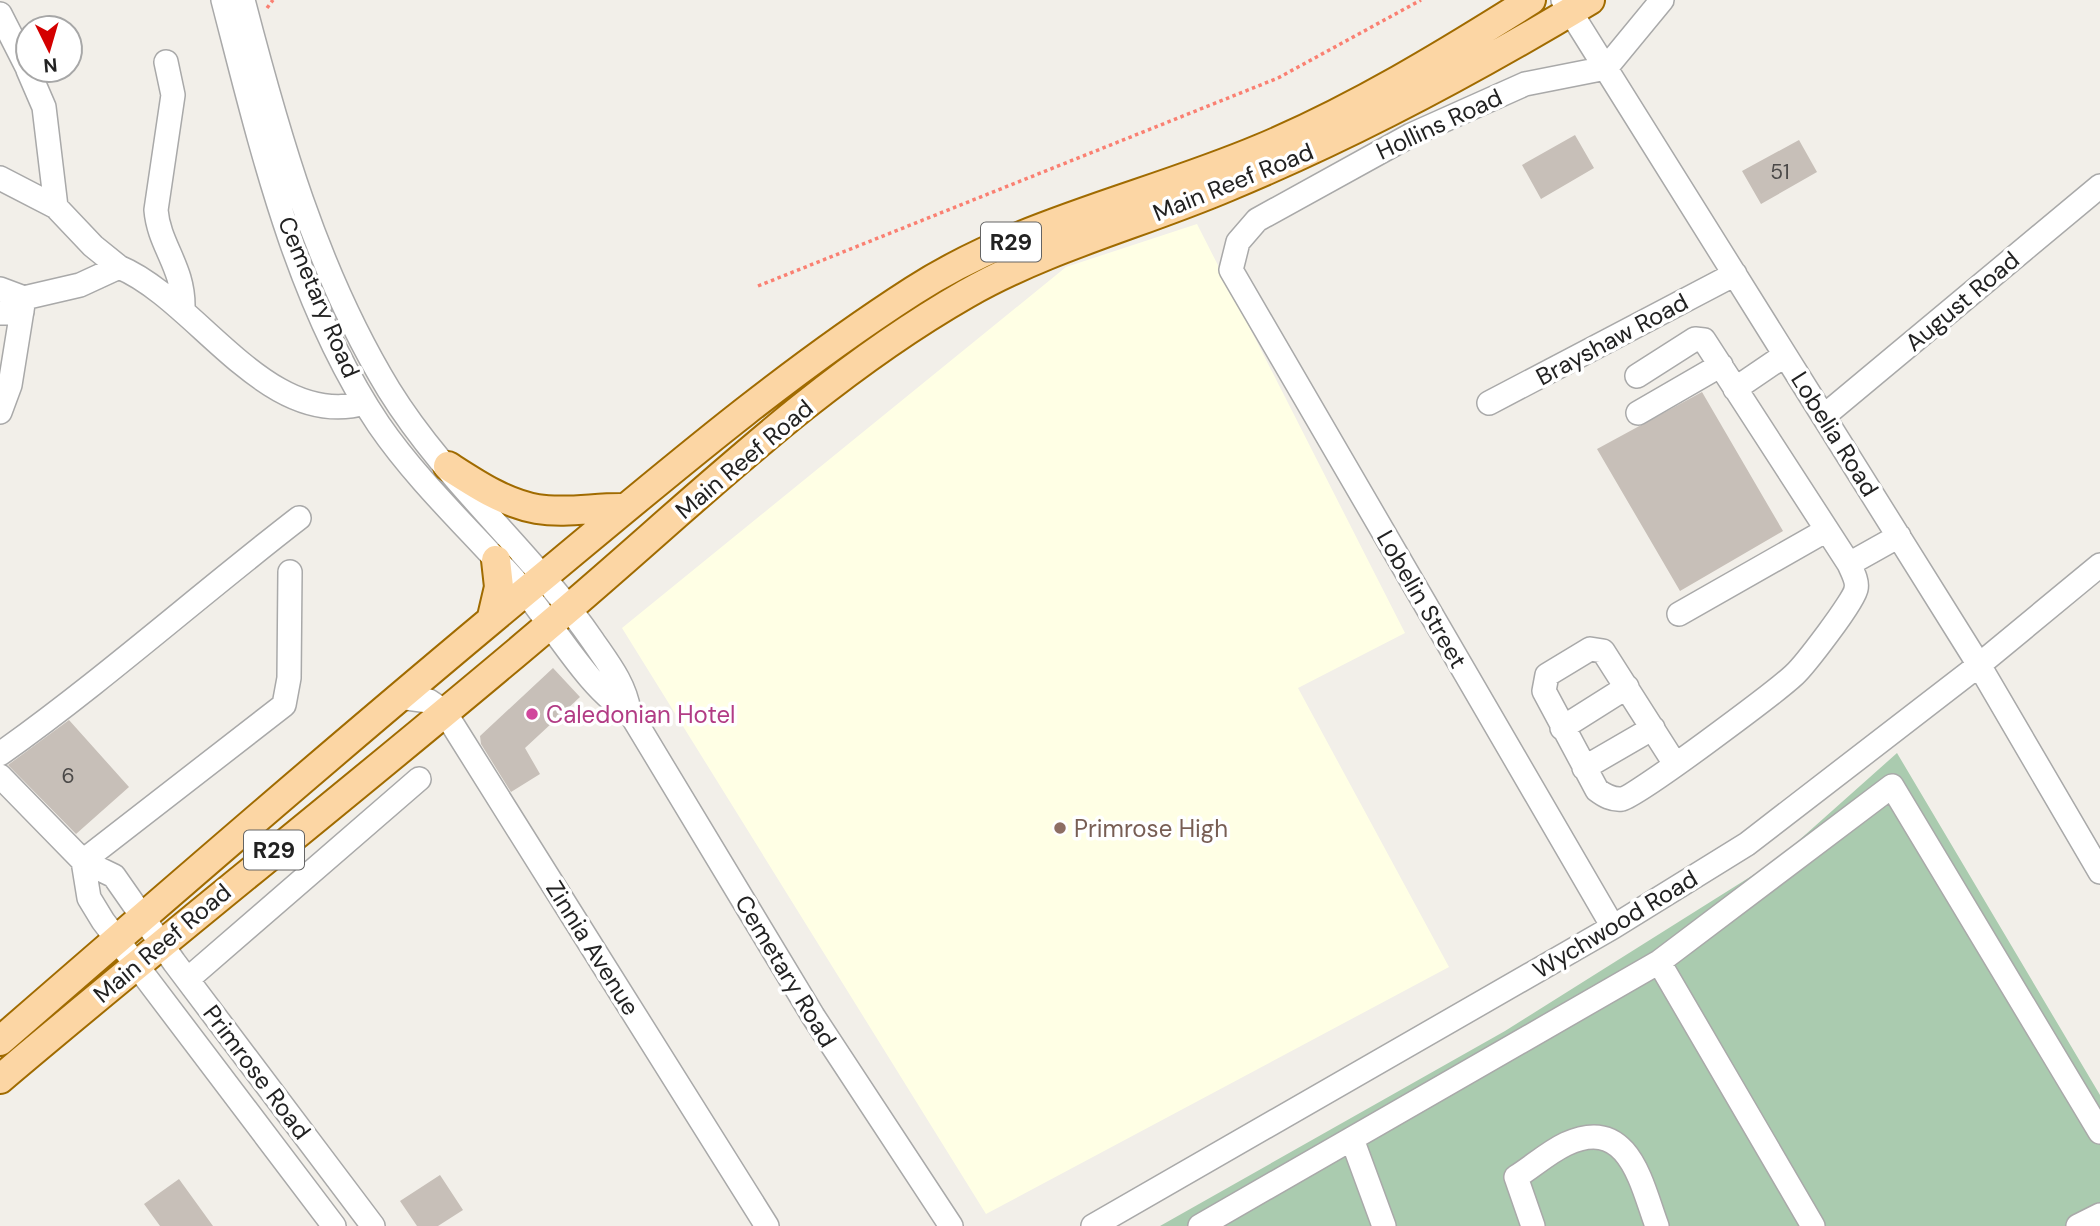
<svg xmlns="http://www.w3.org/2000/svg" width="2100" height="1226" viewBox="0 0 2100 1226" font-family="'DM Sans',sans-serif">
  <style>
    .education { fill: #ffffe5 }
    .cemetery { fill: #aacbaf }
    .building { fill: #c7bfb8 }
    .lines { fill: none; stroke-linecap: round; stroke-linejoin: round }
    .minor-casing { stroke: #a9a9a9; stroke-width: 26 }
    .major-casing { stroke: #a06b00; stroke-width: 32 }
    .path { stroke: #fa8072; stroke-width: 3.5; stroke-dasharray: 3.5 3.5; stroke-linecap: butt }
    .minor { stroke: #fff; stroke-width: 23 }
    .major { stroke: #fcd6a4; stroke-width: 28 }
    .hotel-dot { fill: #d1479c; stroke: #fff; stroke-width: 2.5 }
    .education-dot { fill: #8d6e63; stroke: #fff; stroke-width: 2.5 }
    .labels { text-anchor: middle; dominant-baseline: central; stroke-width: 7; stroke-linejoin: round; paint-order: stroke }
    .number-label { font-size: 21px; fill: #4b4948 }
    .shield { fill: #fff; stroke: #646464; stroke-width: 2 }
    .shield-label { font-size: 23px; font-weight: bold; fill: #222 }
    .street-label { font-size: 24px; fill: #222; stroke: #fff }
    .hotel-label { font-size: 24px; fill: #b23c85; stroke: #fff; text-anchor: start }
    .education-label { font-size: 24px; fill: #785e54; stroke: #fff; text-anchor: start }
  </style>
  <rect width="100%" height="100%" fill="#f2efe9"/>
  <path class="education" d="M 1197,224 L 1405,633 L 1298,688 L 1449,967 L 986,1214 L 622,628 L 1066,267 Z"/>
  <path class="cemetery" d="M 1897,753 L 2100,1095 L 2100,1226 L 1160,1226 L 1505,1031 L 1777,860 Z"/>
  <path class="building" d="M 1575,135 L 1594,168 L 1541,199 L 1522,165 Z
    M 1799,140 L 1817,172 L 1761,204 L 1742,171 Z
    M 1702,392 L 1783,531 L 1680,591 L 1597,449 Z
    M 553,668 L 580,697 L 525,748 L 540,774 L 511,792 L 481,744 L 480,736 Z
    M 69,720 L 129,787 L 76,834 L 8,765 Z
    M 440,1175 L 463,1210 L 438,1226 L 417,1226 L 400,1201 Z
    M 179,1179 L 213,1226 L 160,1226 L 144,1204 Z"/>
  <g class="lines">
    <g class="minor-casing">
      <path id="minor" d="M 223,0 C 260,142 296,302 379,425 C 421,486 478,537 525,592 C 552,624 594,696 629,711
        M 243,0 C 278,135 316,270 389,390 C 446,482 532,552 593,641 C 608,663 625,684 629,711 L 813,1016 L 951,1226
        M 1563,0 L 1979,665 L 2100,872
        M 0,14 L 28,69
        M 166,62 L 173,95 L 156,210 C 159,246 184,267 183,308
        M 28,70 L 44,107 L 56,207
        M 0,178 L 56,207 L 93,246 L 119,267
        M 0,289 L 24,298
        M 0,313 L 22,312
        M 1637,376 L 1695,339 L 1704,340 L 1849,564 C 1852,571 1858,581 1856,589 C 1855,600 1804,666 1794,675 C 1777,691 1636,797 1622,799 C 1612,800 1605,796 1597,790 L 1544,691 L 1547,675 L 1590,649 L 1603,651 L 1675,764
        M 1735,389 L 1785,355
        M 1489,403 L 1735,274
        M 0,412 L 10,385 L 24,298 L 80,285 L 119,267 C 198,300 267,431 365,403
        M 1638,413 L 1721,365
        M 1824,416 L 2100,186
        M 1849,564 L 1899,536
        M 1679,614 L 1825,531
        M 399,697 L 429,701 L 444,711 L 767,1226
        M 1562,728 L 1627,687
        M 0,754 C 104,680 198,596 299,518
        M 1584,768 L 1653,728
        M 0,776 L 83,861 L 284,705 L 289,678 L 290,572
        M 83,861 L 114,876 L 174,962 L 373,1226
        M 83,861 L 89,898 L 103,921 L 334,1226
        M 1613,927 L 1231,270 L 1238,242 L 1257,220 L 1411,135 L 1525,84 L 1606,68 L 1662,0
        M 1659,962 L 1813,1226
        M 188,979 L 419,779
        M 1352,1139 L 1384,1226
        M 1093,1226 L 1613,927 L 1747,844 L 1979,665 L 2100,565
        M 1200,1226 L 1659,962 L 1892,786 L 2100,1132
        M 1533,1226 L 1516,1177 C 1532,1167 1549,1152 1566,1144 C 1629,1115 1641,1183 1657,1226
        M 2078,1226 L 2100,1215"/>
    </g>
    <g class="major-casing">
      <path id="major" d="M 448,466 C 476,484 504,503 537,509 C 566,514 596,507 625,508
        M 492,617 L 499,587 L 496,560
        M 0,1041 C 182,883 364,725 549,572 C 667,474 784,374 913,291 C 1018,223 1146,197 1260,149 C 1355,109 1444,55 1531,0
        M 0,1079 C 183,924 372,776 555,620 C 688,508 814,381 966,294 C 1048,247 1140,224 1227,187 C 1353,135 1472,71 1590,0"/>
    </g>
    <path class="path" d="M 267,8 L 273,0
      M 758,286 L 1278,78 L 1421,0"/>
    <use href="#minor" class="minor"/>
    <use href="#major" class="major"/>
  </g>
  <circle class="hotel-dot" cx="532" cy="714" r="7"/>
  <circle class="education-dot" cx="1060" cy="828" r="7"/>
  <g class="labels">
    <g class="number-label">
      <text x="1780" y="172">51</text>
      <text x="68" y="776">6</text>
    </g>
    <g class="shield">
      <rect x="981" y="222.5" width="60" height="39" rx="5"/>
      <rect x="244" y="830.5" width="60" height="39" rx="5"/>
    </g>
    <g class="shield-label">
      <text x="1011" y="242">R29</text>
      <text x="274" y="850">R29</text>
    </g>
    <g class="street-label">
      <text transform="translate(1439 124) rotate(-25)">Hollins Road</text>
      <text transform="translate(1233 182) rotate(-22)">Main Reef Road</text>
      <text transform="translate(319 297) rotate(67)">Cemetary Road</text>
      <text transform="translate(1962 301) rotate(-40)">August Road</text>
      <text transform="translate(1612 339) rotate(-28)">Brayshaw Road</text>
      <text transform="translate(1835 434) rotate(58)">Lobelia Road</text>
      <text transform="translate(744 459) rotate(-40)">Main Reef Road</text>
      <text transform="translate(1422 599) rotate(60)">Lobelin Street</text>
      <text transform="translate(1615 924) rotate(-31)">Wychwood Road</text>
      <text transform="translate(162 943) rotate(-40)">Main Reef Road</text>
      <text transform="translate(593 948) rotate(58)">Zinnia Avenue</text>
      <text transform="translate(786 971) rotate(59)">Cemetary Road</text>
      <text transform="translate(257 1072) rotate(53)">Primrose Road</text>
    </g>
    <g class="hotel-label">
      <text x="546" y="714">Caledonian Hotel</text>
    </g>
    <g class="education-label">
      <text x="1074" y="828">Primrose High</text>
    </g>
  </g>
  <g transform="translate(49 49) rotate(175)"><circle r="33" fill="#ffffff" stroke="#a7a7a7" stroke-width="2"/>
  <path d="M0-5L12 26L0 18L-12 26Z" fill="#d40000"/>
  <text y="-10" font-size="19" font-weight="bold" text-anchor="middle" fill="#222222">N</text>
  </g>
</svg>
